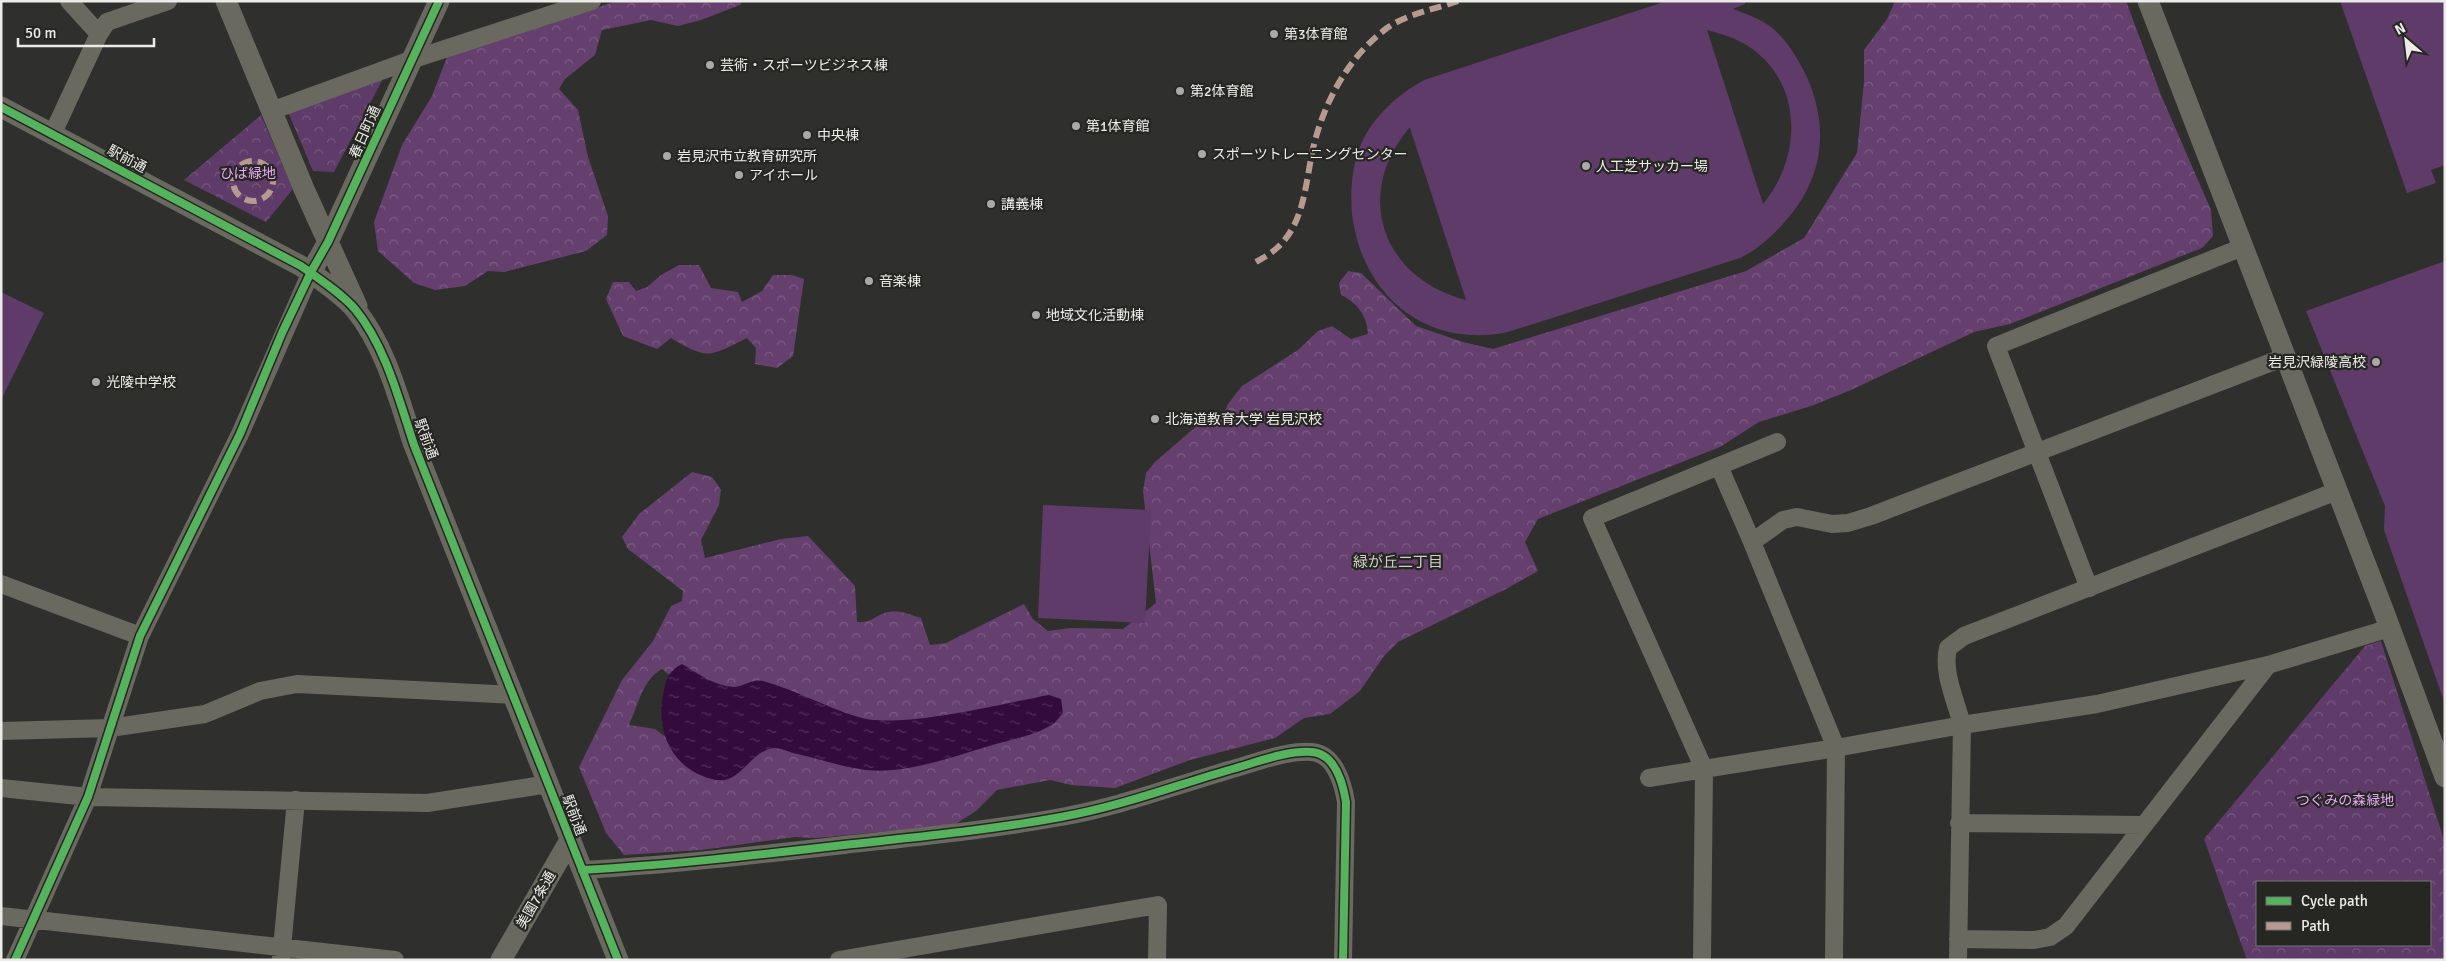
<svg xmlns="http://www.w3.org/2000/svg" width="2446" height="961" viewBox="0 0 2446 961" font-family="Signika,'Noto Sans JP',sans-serif">
  <style>
    .forest { fill: url(#forest-crowns); fill-rule: evenodd }
    .park { fill: url(#park-crowns); fill-rule: evenodd }
    .pitch { fill: #5f3b69; fill-rule: evenodd }
    .water { fill: url(#water-ripples) }
    .lines { fill: none; stroke-linecap: round; stroke-linejoin: round }
    .minor { stroke: #696960; stroke-width: 18 }
    .tertiary { stroke: #696960; stroke-width: 21 }
    .quiet { stroke: #b69a8f; stroke-width: 6; stroke-dasharray: 12 6; stroke-linecap: butt }
    .cycleway-casing { stroke: #262622; stroke-width: 11 }
    .cycleway { stroke: #56b35d; stroke-width: 8 }
    .poi-dot { fill: #a9a9a7; stroke: #262622; stroke-width: 2 }
    .labels { text-anchor: middle; dominant-baseline: central; stroke-width: 4.5; stroke-linejoin: round; paint-order: stroke }
    .poi-label { font-size: 14px; fill: #ebebe8; stroke: #262622; text-anchor: start }
    .street-label { font-size: 14px; fill: #ebebe8; stroke: #262622 }
    .park-label { font-size: 14px; fill: #e9a8f8; stroke: #262622 }
    .neighbourhood-label { font-size: 15px; fill: #cecfc9; stroke: #262622 }
  </style>
  <defs>
    <pattern id="forest-crowns" width="20" height="18" patternUnits="userSpaceOnUse" patternTransform="scale(1.25)"><rect width="20" height="18" fill="#65406f"/><path d="M2 6a3 3 0 1 1 6 0M12 15a3 3 0 1 1 6 0" fill="none" stroke="#7b5c84"/></pattern>
    <pattern id="park-crowns" width="20" height="18" patternUnits="userSpaceOnUse" patternTransform="scale(1.25)"><rect width="20" height="18" fill="#5f3b69"/><path d="M2 6a3 3 0 1 1 6 0M12 15a3 3 0 1 1 6 0" fill="none" stroke="#76587e"/></pattern>
    <pattern id="water-ripples" width="26" height="14" patternUnits="userSpaceOnUse" patternTransform="scale(1.25)"><rect width="26" height="14" fill="#330c3c"/><path d="M2 4q2-2 4 0t4 0M15 11q2-2 4 0t4 0" fill="none" stroke="#513058"/></pattern>
  </defs>
  <rect width="100%" height="100%" fill="#2f2f2d"/>
  <path class="forest" d="M 617,1 L 743,1 L 740,5 L 701,20 L 678,26 L 651,20 L 602,30 L 595,55 L 565,79 L 559,89 L 578,110 L 588,157 L 608,216 L 607,235 L 586,251 L 504,272 L 488,271 L 465,286 L 435,290 L 414,283 L 378,251 L 374,222 L 402,145 L 432,96 L 447,57 Z
    M 1895,1 L 2126,1 L 2161,95 L 2211,210 L 2213,236 L 2202,248 L 2010,324 L 1974,332 L 1851,390 L 1814,405 L 1759,422 L 1720,447 L 1538,519 L 1525,542 L 1538,571 L 1508,588 L 1398,642 L 1384,656 L 1360,691 L 1330,714 L 1304,718 L 1275,738 L 1190,760 L 1115,788 L 1071,785 L 1050,780 L 997,790 L 976,811 L 954,825 L 816,838 L 795,837 L 701,850 L 624,855 L 606,833 L 579,767 L 622,680 L 653,641 L 671,606 L 682,601 L 683,591 L 628,549 L 622,537 L 639,514 L 692,472 L 712,477 L 721,490 L 719,505 L 701,540 L 705,558 L 781,539 L 808,536 L 855,586 L 857,622 C 873,623 875,615 888,612 C 898,609 911,615 921,618 L 930,645 L 946,643 L 1024,604 L 1033,619 L 1048,631 L 1070,628 L 1123,629 L 1156,603 L 1143,491 L 1146,473 L 1155,462 L 1200,423 L 1221,420 L 1228,404 L 1242,386 L 1298,350 L 1318,331 L 1332,326 L 1351,339 L 1368,334 C 1367,315 1357,303 1341,295 L 1339,283 L 1348,271 L 1361,273 L 1416,326 L 1463,342 L 1493,349 L 1746,271 L 1804,238 L 1857,153 L 1864,81 L 1864,50 L 1887,19 ZM 662,669 L 675,679 L 891,729 L 755,751 L 690,755 L 655,729 L 629,725 C 638,706 642,680 662,669 Z
    M 679,265 L 699,265 L 711,288 L 738,292 L 742,302 L 762,291 L 773,275 L 792,275 L 804,279 L 793,356 L 777,368 L 755,364 L 756,348 L 747,338 C 709,357 708,360 671,338 L 657,349 L 623,336 L 606,299 L 613,282 L 629,282 L 636,291 L 647,287 L 661,275 Z"/>
  <path class="park" d="M 386,73 L 334,172 L 313,171 L 288,112 Z
    M 261,115 L 293,189 L 266,222 L 184,180 Z
    M 2381,641 L 2445,843 L 2445,960 L 2247,960 L 2204,839 L 2365,646 ZM 2257,882 L 2430,882 L 2430,945 L 2257,945 Z"/>
  <path class="pitch" d="M 1667,1 L 1745,1 L 1745,4 L 1733,9 C 1746,14 1759,18 1771,27 C 1785,38 1794,53 1803,69 C 1829,120 1826,173 1789,217 C 1775,234 1759,249 1740,258 L 1508,332 C 1426,349 1362,296 1352,214 C 1350,191 1352,165 1361,144 C 1374,116 1397,95 1424,80 ZM 1707,30 C 1719,33 1732,37 1743,43 C 1803,77 1804,155 1763,204 ZM 1409,128 L 1410,128 L 1466,300 C 1382,278 1353,195 1409,128 Z
    M 2340,1 L 2445,1 L 2445,165 L 2431,170 L 2436,183 L 2407,193 Z
    M 2445,261 L 2445,704 L 2384,530 L 2385,506 L 2306,311 Z
    M 1,292 L 44,313 L 1,400 Z
    M 1043,505 L 1151,510 L 1145,623 L 1038,618 Z"/>
  <path class="water" d="M 682,664 C 697,673 715,686 733,687 C 743,687 753,678 763,681 C 796,690 825,707 858,717 C 899,730 1004,703 1049,695 L 1061,699 L 1063,713 C 1060,716 1057,721 1053,724 C 1036,735 1014,739 996,744 C 958,755 905,775 866,770 C 842,767 817,758 793,753 C 787,751 780,748 774,748 C 751,750 740,785 716,780 C 672,771 654,731 664,690 C 666,678 670,670 682,664 Z"/>
  <g class="lines">
    <path class="minor" d="M 69,1 L 99,34
      M 271,111 L 411,60 L 592,1
      M 53,133 L 99,34 L 107,22 L 168,1
      M 1777,442 L 1719,466 L 1752,542 L 1783,520 L 1797,517 L 1832,524 L 1848,523 L 1871,516 L 2285,357
      M 1719,466 L 1592,518 L 1704,769 L 1836,748 L 1752,542
      M 2337,491 L 1964,636 L 1948,648 C 1942,672 1956,701 1962,725 L 2097,704 L 2268,665 L 2390,628
      M 1,584 L 140,636
      M 2089,588 L 1996,346 L 2243,247
      M 1,731 L 110,728 L 205,714 L 260,691 L 297,684 L 514,695
      M 1649,778 L 1704,769 L 1702,960
      M 1,788 L 88,797 L 427,803 L 549,784
      M 1959,823 L 2144,825
      M 582,870 C 670,865 757,855 844,845 C 916,837 990,830 1061,817 C 1118,807 1174,786 1229,770 C 1255,763 1286,750 1312,752 C 1335,754 1343,784 1346,802 L 1343,960
      M 1,916 L 395,960
      M 1958,939 L 2034,940 L 2050,937 L 2066,926 L 2268,665
      M 281,958 L 296,800
      M 15,960 L 88,797 L 140,636 L 240,434 L 311,272
      M 839,960 L 1158,905 L 1157,960
      M 1834,960 L 1836,748 L 1962,725 L 1958,960"/>
    <path class="tertiary" d="M 226,1 L 304,189 L 357,306
      M 2148,1 L 2384,612 L 2445,777
      M 1,107 L 301,266 C 319,279 340,292 355,309 C 386,347 399,400 414,445 L 618,960
      M 311,272 L 328,242 L 439,1
      M 501,960 L 570,840"/>
    <path class="quiet" d="M233 181a20 20 0 1 1 40 0a20 20 0 1 1-40 0Z
      M 1256,262 C 1263,258 1272,253 1278,247 C 1308,219 1305,174 1316,137 C 1328,95 1351,55 1387,28 C 1407,14 1435,9 1458,1"/>
    <g class="cycleway-casing">
      <path id="cycleway" d="M 1,107 L 301,266 C 319,279 340,292 355,309 C 386,347 399,400 414,445 L 618,960
        M 582,870 C 670,865 757,855 844,845 C 916,837 990,830 1061,817 C 1118,807 1174,786 1229,770 C 1255,763 1286,750 1312,752 C 1335,754 1343,784 1346,802 L 1343,960
        M 15,960 L 88,797 L 140,636 L 240,434 L 282,333 L 311,272 L 328,242 L 439,1"/>
    </g>
    <use href="#cycleway" class="cycleway"/>
  </g>
  <g class="poi-dot">
    <circle cx="1274" cy="34" r="5"/>
    <circle cx="710" cy="65" r="5"/>
    <circle cx="1180" cy="91" r="5"/>
    <circle cx="1076" cy="126" r="5"/>
    <circle cx="807" cy="135" r="5"/>
    <circle cx="1202" cy="154" r="5"/>
    <circle cx="667" cy="156" r="5"/>
    <circle cx="1586" cy="166" r="5"/>
    <circle cx="739" cy="175" r="5"/>
    <circle cx="991" cy="204" r="5"/>
    <circle cx="869" cy="281" r="5"/>
    <circle cx="1036" cy="315" r="5"/>
    <circle cx="2376" cy="362" r="5"/>
    <circle cx="96" cy="382" r="5"/>
    <circle cx="1155" cy="419" r="5"/>
  </g>
  <g class="labels">
    <g class="poi-label">
      <text x="1284" y="34">第3体育館</text>
      <text x="720" y="65">芸術・スポーツビジネス棟</text>
      <text x="1190" y="91">第2体育館</text>
      <text x="1086" y="126">第1体育館</text>
      <text x="817" y="135">中央棟</text>
      <text x="1212" y="154">スポーツトレーニングセンター</text>
      <text x="677" y="156">岩見沢市立教育研究所</text>
      <text x="1596" y="166">人工芝サッカー場</text>
      <text x="749" y="175">アイホール</text>
      <text x="1001" y="204">講義棟</text>
      <text x="879" y="281">音楽棟</text>
      <text x="1046" y="315">地域文化活動棟</text>
      <text x="2366" y="362" text-anchor="end">岩見沢緑陵高校</text>
      <text x="106" y="382">光陵中学校</text>
      <text x="1165" y="419">北海道教育大学 岩見沢校</text>
    </g>
    <g class="street-label">
      <text transform="translate(365 132) rotate(-66)">春日町通</text>
      <text transform="translate(127 159) rotate(28)">駅前通</text>
      <text transform="translate(426 439) rotate(70)">駅前通</text>
      <text transform="translate(574 815) rotate(69)">駅前通</text>
      <text transform="translate(536 900) rotate(-60)">美園7条通</text>
    </g>
    <g class="park-label">
      <text x="248" y="173">ひば緑地</text>
      <text x="2345" y="800">つぐみの森緑地</text>
    </g>
    <g class="neighbourhood-label">
      <text x="1398" y="562">緑が丘二丁目</text>
    </g>
  </g>
  <rect width="2446" height="961" fill="none" stroke="#ebebe8" stroke-width="5"/>
  <rect x="2256" y="881" width="175" height="65" fill="#262622" stroke="#757571"/>
  <rect x="2266" y="897" width="25" height="8" fill="#56b35d" stroke="#757571"/>
  <text x="2301" y="906" font-size="15" fill="#ebebe8">Cycle path</text>
  <rect x="2266" y="922" width="25" height="8" fill="#b69a8f" stroke="#757571"/>
  <text x="2301" y="931" font-size="15" fill="#ebebe8">Path</text>
  <g transform="translate(2406 40) rotate(332)" stroke="#262622" stroke-width="4" paint-order="stroke">
  <path d="M0-4L9 19L0 12L-9 19Z" fill="#ebebe8"/>
  <text y="-8" font-size="14" font-weight="bold" text-anchor="middle" fill="#ebebe8">N</text>
  </g>
  <path d="M18 38v8h136v-8" fill="none" stroke="#ebebe8" stroke-width="2.5"/>
  <text x="25" y="38" font-size="15" fill="#ebebe8" stroke="#262622" stroke-width="4" paint-order="stroke">50 m</text>
</svg>
